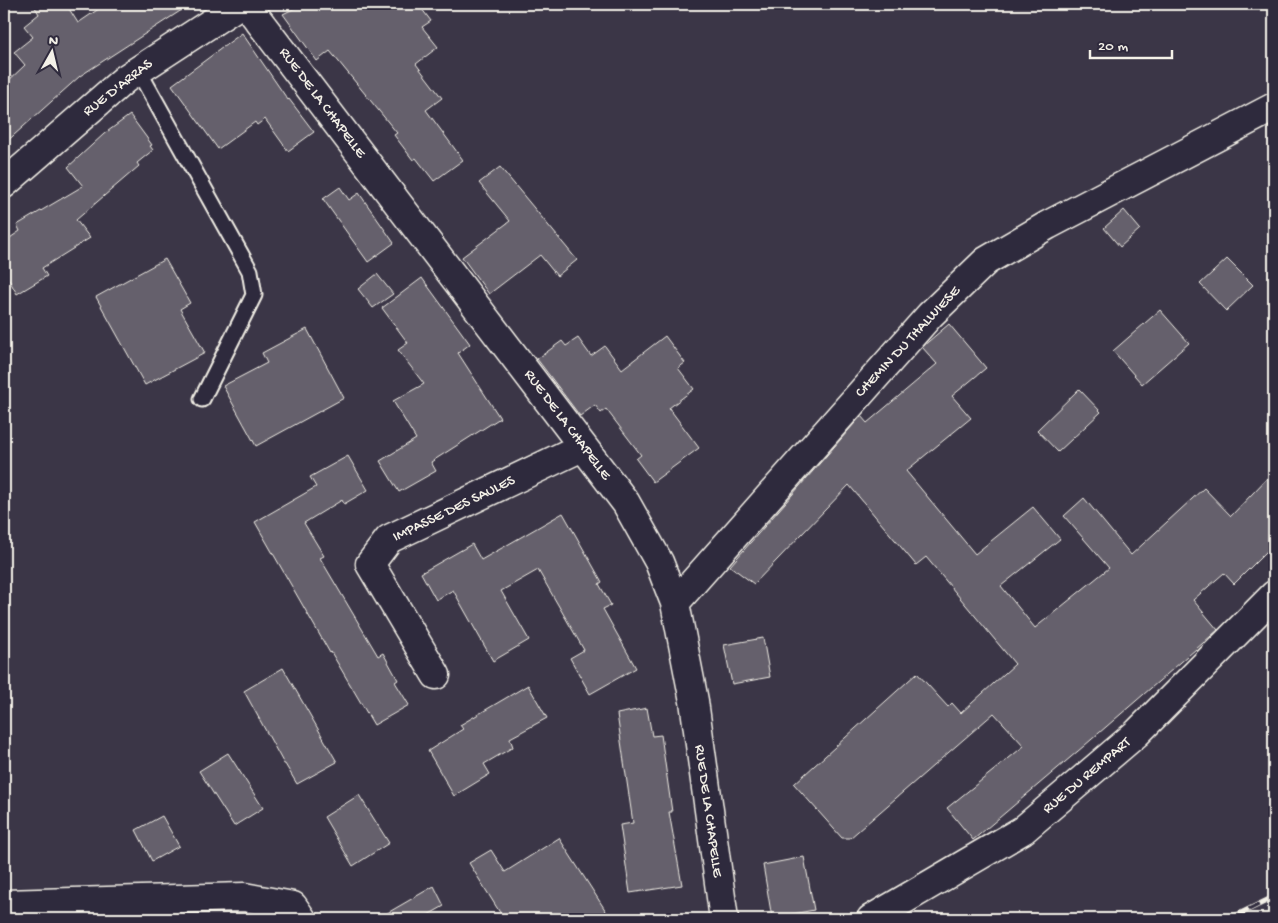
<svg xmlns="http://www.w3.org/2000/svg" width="1278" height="923" viewBox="0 0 1278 923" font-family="'Gochi Hand',sans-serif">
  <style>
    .building { fill: #65616c; stroke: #f4f1e8 }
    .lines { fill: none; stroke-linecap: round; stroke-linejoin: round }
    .lane-casing { stroke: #f4f1e8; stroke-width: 19 }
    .street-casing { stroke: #f4f1e8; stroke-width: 31 }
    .lane { stroke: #2f2a3d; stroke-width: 15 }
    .street { stroke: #2f2a3d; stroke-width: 28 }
    .rail-casing { stroke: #f4f1e8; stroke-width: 5.5 }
    .rail { stroke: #2f2a3d; stroke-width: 4; stroke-dasharray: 11; stroke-linecap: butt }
    .labels { text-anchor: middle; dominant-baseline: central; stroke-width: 4; stroke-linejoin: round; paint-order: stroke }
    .street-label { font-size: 15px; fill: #f4f1e8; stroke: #2f2a3d }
  </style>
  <rect width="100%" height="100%" fill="#3b3647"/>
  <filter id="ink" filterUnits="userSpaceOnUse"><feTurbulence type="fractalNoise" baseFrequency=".02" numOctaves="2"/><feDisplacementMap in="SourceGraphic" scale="10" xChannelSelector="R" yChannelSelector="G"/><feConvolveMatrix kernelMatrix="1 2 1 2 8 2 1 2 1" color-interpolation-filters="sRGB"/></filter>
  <g filter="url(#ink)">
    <path class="building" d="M 33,4 L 66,4 L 78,23 L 106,4 L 191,4 L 80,76 L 4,144 L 4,85 L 25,65 L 14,52 L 33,37 L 24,26 L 39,14 Z
      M 303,4 L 418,4 L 431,21 L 422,27 L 438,47 L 416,64 L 442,98 L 426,110 L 463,160 L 434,181 L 416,158 L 413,160 L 394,135 L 397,133 L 330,51 L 317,61 L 283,14 Z
      M 242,33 L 288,100 L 289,99 L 314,132 L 288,151 L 265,119 L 257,125 L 255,122 L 218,149 L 172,85 Z
      M 130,115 L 152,145 L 150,146 L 153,150 L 137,163 L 139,166 L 76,220 L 90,238 L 42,268 L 47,276 L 17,294 L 4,271 L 4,242 L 20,231 L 17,225 L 83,186 L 68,167 L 104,134 Z
      M 500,167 L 577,260 L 557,276 L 540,255 L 489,294 L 462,257 L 510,221 L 479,183 Z
      M 340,187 L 349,200 L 359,193 L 394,243 L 368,262 L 323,199 Z
      M 1124,210 L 1140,229 L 1120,247 L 1104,228 Z
      M 165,259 L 190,303 L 180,309 L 205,353 L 145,385 L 96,297 Z
      M 1227,259 L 1253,285 L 1226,311 L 1200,284 Z
      M 377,274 L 393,294 L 373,308 L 358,289 Z
      M 422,278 L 470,344 L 458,353 L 500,418 L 431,462 L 436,471 L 399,492 L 380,461 L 416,439 L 393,401 L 424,384 L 398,350 L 408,343 L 382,308 Z
      M 1160,310 L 1189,343 L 1142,384 L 1113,351 Z
      M 949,324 L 986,368 L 952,396 L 971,418 L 906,471 L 975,554 L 1033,507 L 1060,539 L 1001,586 L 1035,628 L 1109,568 L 1064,516 L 1084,498 L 1131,555 L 1204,488 L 1231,516 L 1274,471 L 1274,544 L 1234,584 L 1224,573 L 1193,600 L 1218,630 L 1084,746 L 973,840 L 947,808 L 1024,746 L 994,713 L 850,838 L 842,838 L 794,784 L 917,673 L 948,707 L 952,703 L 961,713 L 1015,664 L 926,557 L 916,565 L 849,485 L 754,584 L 730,566 L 861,416 L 867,423 L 937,364 L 922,347 Z
      M 307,329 L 344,398 L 256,446 L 223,386 L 267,363 L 262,353 Z
      M 665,336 L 685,363 L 678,368 L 694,389 L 669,408 L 699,448 L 653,482 L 636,459 L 641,455 L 606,409 L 601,413 L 595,405 L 580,416 L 537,359 L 562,341 L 566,346 L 578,338 L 591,356 L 605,346 L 622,369 Z
      M 1079,389 L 1101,412 L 1058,452 L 1037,430 Z
      M 348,456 L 368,490 L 344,504 L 342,500 L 304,523 L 324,556 L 320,558 L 378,656 L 383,653 L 398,680 L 395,682 L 409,705 L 374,725 L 331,652 L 330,653 L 255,522 L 316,487 L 310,477 Z
      M 563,513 L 602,582 L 599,584 L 611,605 L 603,609 L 636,668 L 590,694 L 570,658 L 584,650 L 538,570 L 501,591 L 529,640 L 493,661 L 453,590 L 436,600 L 421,573 L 472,544 L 481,560 Z
      M 763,638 L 770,677 L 732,684 L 724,645 Z
      M 283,668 L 337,762 L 297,784 L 285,764 L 284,764 L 244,691 Z
      M 528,685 L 547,718 L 510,738 L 513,747 L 484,764 L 490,774 L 454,796 L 428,751 L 463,729 L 460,725 Z
      M 647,708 L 652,736 L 661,735 L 672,812 L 669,812 L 682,885 L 630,893 L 620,825 L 633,823 L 617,714 Z
      M 228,753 L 263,808 L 234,826 L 199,771 Z
      M 359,795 L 389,843 L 353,866 L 324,817 Z
      M 162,816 L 179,846 L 152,861 L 136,830 Z
      M 559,838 L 611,919 L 504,919 L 469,863 L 491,850 L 505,872 Z
      M 804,857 L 814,910 L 772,918 L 763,865 Z
      M 434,886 L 444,906 L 421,919 L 377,919 Z"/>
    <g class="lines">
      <g class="lane-casing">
        <path id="lane" d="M 138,70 L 250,271 L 254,295 L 202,399"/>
      </g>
      <g class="street-casing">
        <path id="street" d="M 246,4 L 626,503 L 659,562 L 675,603 L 694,701 L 724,919
          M 4,184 L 125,79 L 240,4
          M 675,603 L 930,315 L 986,261 L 1048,225 L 1274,107
          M 436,675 L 370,564 L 389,539 L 582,447
          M 4,904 L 244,897 L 293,906 L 302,919
          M 871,919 L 1023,830 L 1137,733 L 1274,595"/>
      </g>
      <use href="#lane" class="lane"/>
      <use href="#street" class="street"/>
      <g class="rail-casing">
        <path id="rail" d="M 1229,919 L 1274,897"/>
      </g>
      <use href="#rail" class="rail"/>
    </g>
  </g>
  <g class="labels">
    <g class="street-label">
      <text transform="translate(118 88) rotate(-38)">RUE D'ARRAS</text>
      <text transform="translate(322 103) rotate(53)">RUE DE LA CHAPELLE</text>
      <text transform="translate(908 342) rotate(-47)">CHEMIN DU THALWIESE</text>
      <text transform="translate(567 425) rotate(53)">RUE DE LA CHAPELLE</text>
      <text transform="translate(454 509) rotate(-26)">IMPASSE DES SAULES</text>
      <text transform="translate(1087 776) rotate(-40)">RUE DU REMPART</text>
      <text transform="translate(708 811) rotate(82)">RUE DE LA CHAPELLE</text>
    </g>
  </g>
  <rect width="1278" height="923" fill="none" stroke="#2f2a3d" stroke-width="20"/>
  <rect x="10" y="10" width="1258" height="903" fill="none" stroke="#f4f1e8" stroke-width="2" filter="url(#ink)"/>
  <g transform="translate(52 52) rotate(8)" stroke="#2f2a3d" stroke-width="4" paint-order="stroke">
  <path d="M0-4L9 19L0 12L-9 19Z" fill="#f4f1e8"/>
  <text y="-8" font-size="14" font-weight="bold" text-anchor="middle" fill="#f4f1e8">N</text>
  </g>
  <path d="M1090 50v8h82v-8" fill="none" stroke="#f4f1e8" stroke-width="2.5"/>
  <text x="1098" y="50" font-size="15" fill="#f4f1e8" stroke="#2f2a3d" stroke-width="4" paint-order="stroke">20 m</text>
</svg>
